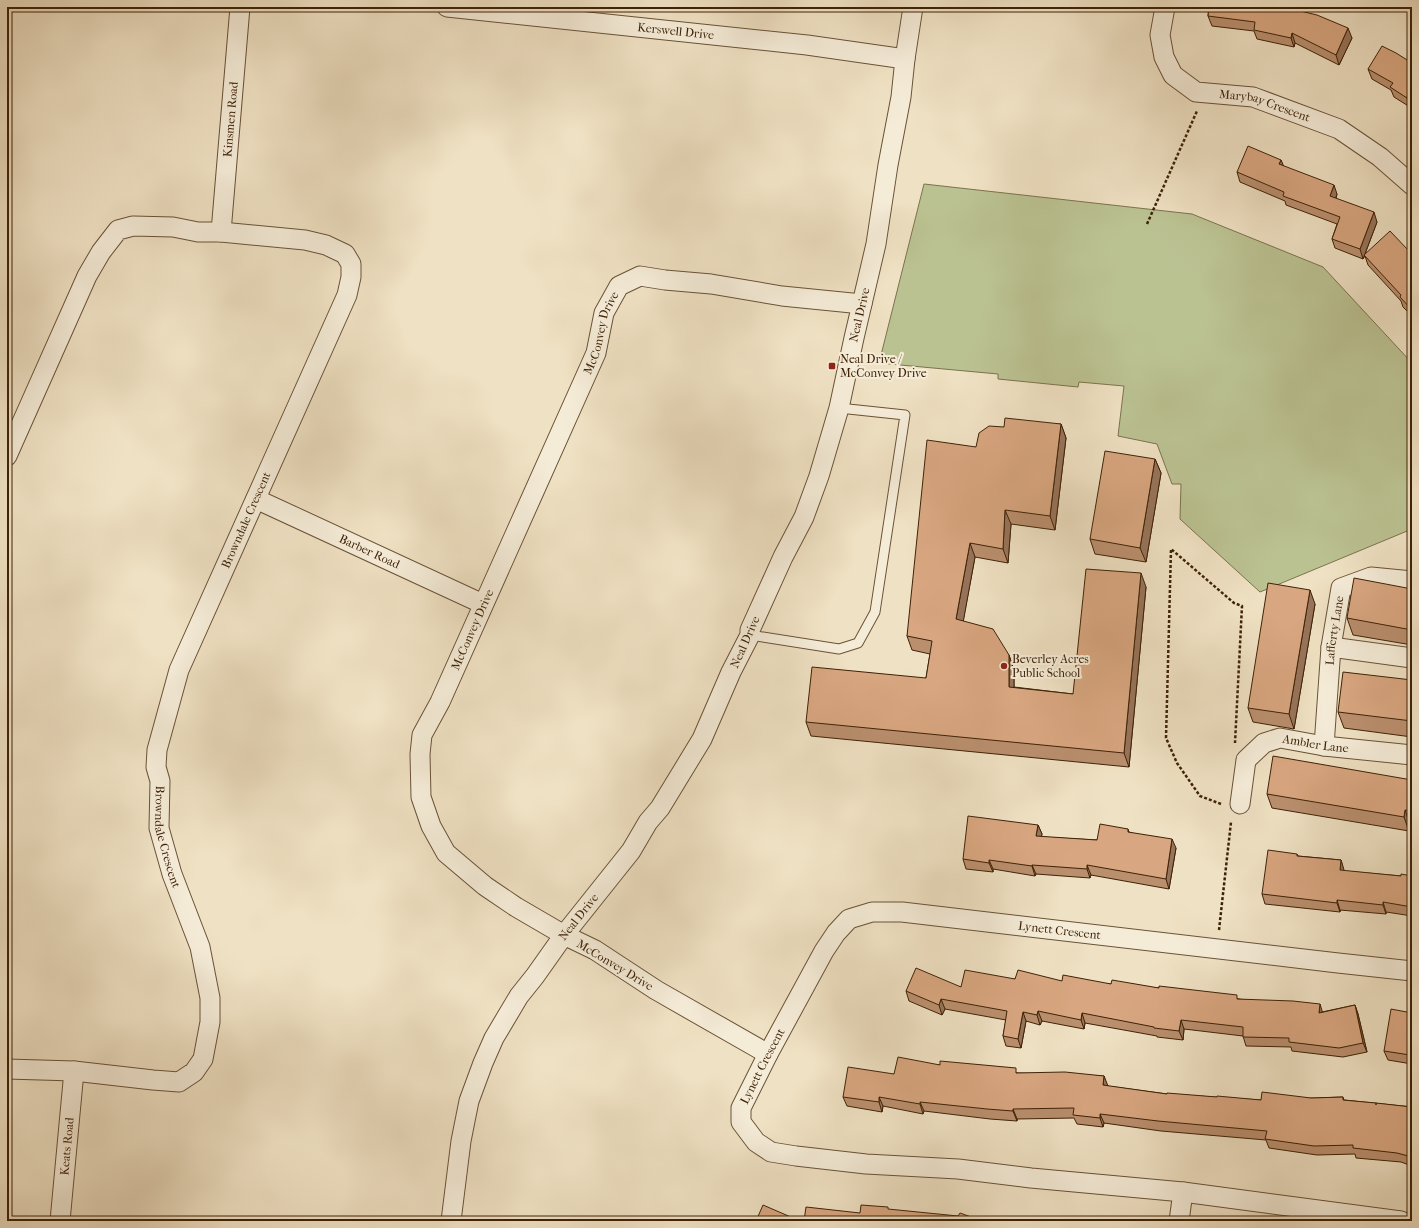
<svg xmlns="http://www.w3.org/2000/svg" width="1419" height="1228" viewBox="0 0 1419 1228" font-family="'IM FELL French Canon',serif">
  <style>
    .green { fill: #bbc292; stroke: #7c724c }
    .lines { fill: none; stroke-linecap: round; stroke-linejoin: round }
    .lane-casing { stroke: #6a5236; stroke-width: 11 }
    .street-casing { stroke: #6a5236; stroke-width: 21 }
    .path { stroke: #3e2207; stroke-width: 2.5; stroke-dasharray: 3 2; stroke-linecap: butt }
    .lane { stroke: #f5ecd8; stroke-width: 9 }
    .street { stroke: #f5ecd8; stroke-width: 19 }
    .wall { fill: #ba8f6e; stroke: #3e2207 }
    .shaded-wall { fill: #97745a; stroke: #3e2207 }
    .building { fill: #d8a680; stroke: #3e2207 }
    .poi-dot { fill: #8f2418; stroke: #f5ecd8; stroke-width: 1.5 }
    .labels { text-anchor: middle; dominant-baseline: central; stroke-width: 4; stroke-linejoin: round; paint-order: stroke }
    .street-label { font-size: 12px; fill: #3e2207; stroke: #f5ecd8 }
    .poi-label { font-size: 12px; fill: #3e2207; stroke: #f5ecd8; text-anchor: start }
  </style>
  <rect width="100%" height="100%" fill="#efe1c3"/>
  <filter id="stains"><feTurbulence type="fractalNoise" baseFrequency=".005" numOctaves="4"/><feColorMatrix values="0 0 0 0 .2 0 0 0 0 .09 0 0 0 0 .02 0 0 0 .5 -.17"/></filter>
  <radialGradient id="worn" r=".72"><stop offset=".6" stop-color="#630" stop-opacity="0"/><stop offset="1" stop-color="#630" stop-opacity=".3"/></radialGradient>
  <path class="green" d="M 924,184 L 1192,214 L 1323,267 L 1412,363 L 1412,529 L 1260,592 L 1180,519 L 1181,484 L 1172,484 L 1157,444 L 1118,436 L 1124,386 L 1079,382 L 1078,387 L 998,379 L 998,374 L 879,363 Z"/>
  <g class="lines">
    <g class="lane-casing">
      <path id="lane" d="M 750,635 L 839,649 L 858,643 L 875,612 L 905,415 L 839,408"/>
    </g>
    <g class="street-casing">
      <g id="street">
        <path id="s1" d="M 447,7 L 807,45 L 905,59"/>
        <path id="s2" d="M 1165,7 L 1160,35 L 1164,57 L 1173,75 L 1196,92 L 1253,97 L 1339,129 L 1380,157 L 1412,185"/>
        <path id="s3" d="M 221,232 L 240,7"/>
        <path id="s4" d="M 7,456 L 87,276 L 101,252 L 118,230 L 133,226 L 173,227 L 198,232 L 221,232 L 305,240 L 326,245 L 345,254 L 351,264 L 351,277 L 347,295 L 179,670 L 157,750 L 156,767 L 160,781 L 159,828 L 172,874 L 200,947 L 210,998 L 210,1022 L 203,1059 L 194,1072 L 179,1082 L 153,1080 L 74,1071 L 7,1069"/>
        <path id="s5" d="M 256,499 L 483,604"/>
        <path d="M 1331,647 L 1412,658"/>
        <path id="s6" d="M 1324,746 L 1331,647 L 1341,588 L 1371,577 L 1412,581"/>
        <path id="s7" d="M 1240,804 L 1246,760 L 1264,743 L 1280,738 L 1324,746 L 1412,755"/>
        <path id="s8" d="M 768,1054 L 656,990 L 595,950 L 564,935 L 516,907 L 485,886 L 446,853 L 431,826 L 421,797 L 420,754 L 422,735 L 440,702 L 596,353 L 604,313 L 619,286 L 640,276 L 665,280 L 711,284 L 782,296 L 862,304"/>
        <path id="s9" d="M 60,1221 L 74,1071"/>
        <path id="s10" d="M 451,1221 L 461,1141 L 469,1101 L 483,1063 L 494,1038 L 519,996 L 535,976 L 564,935 L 631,851 L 648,822 L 660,808 L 702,739 L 731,672 L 750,635 L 750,630 L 783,557 L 804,517 L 819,476 L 839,408 L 854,338 L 876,244 L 888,165 L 901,97 L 905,59 L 913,7"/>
        <path d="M 1179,1221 L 1183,1192"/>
        <path id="s11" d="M 1401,1221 L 1183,1192 L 1031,1178 L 958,1169 L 866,1164 L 796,1156 L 771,1152 L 756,1142 L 741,1122 L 741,1108 L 768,1054 L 824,951 L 836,933 L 849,919 L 872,912 L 902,912 L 1338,963 L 1412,971"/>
      </g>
    </g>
    <path class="path" d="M 1147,224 L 1197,111
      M 1221,804 L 1200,796 L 1177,763 L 1166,738 L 1171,549 L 1234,603 L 1242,606 L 1235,743
      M 1219,930 L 1231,822"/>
    <use href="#lane" class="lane"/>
    <use href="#street" class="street"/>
  </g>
  <path class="wall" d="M 1209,7 L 1352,38 L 1339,65 L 1295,43 L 1294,47 L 1257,39 L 1254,31 L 1212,26 L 1208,16 Z
    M 1412,63 L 1412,103 L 1410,107 L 1394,97 L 1391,90 L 1372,79 L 1368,69 Z
    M 1281,160 L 1283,166 L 1337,194 L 1336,199 L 1377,222 L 1365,254 L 1410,255 L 1412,257 L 1412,316 L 1403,307 L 1401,301 L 1368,265 L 1365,256 L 1363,259 L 1335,248 L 1332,239 L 1337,224 L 1286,205 L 1285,201 L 1240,182 L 1237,172 Z
    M 1061,424 L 1066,438 L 1055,530 L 1011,524 L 1008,563 L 975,557 L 963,621 L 1009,655 L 1014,670 L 1014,687 L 1073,694 L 1146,587 L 1129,767 L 811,736 L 806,722 L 926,678 L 930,654 L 912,650 L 907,636 L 1004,427 Z
    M 1155,459 L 1161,473 L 1146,562 L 1095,554 L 1090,539 Z
    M 1412,589 L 1412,645 L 1353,635 L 1347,618 Z
    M 1315,604 L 1294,729 L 1253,722 L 1248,708 Z
    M 1412,680 L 1412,737 L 1344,728 L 1338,712 Z
    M 1412,780 L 1412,825 L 1410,824 L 1409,831 L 1272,808 L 1267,794 Z
    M 1038,825 L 1042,834 L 1041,837 L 1097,840 L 1128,829 L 1129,832 L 1176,848 L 1169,889 L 1091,875 L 1090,878 L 1036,874 L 1035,876 L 993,869 L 993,872 L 966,869 L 963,859 Z
    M 1297,854 L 1298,856 L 1341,860 L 1344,871 L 1401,876 L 1412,876 L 1412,916 L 1386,912 L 1386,914 L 1340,910 L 1340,912 L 1265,904 L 1262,894 Z
    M 1015,979 L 1111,984 L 1159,988 L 1239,999 L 1322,1012 L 1355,1005 L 1358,1014 L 1367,1052 L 1343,1057 L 1292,1051 L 1291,1047 L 1246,1046 L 1243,1036 L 1184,1029 L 1183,1040 L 1157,1037 L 1157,1036 L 1085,1023 L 1084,1029 L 1042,1021 L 1040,1025 L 1026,1021 L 1021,1048 L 1006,1046 L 1003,1036 L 1006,1020 L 945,1009 L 942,1015 L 909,1001 L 906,991 L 961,987 Z
    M 1412,1013 L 1412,1064 L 1388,1060 L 1384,1051 Z
    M 940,1065 L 1018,1073 L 1104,1076 L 1107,1086 L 1167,1094 L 1261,1100 L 1343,1097 L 1344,1100 L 1412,1107 L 1412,1166 L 1401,1162 L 1356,1158 L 1355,1154 L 1317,1155 L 1269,1148 L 1266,1140 L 1161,1131 L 1104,1123 L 1103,1127 L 1077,1124 L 1074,1118 L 1017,1119 L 1017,1121 L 990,1119 L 924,1111 L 923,1114 L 883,1106 L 882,1112 L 847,1106 L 843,1097 L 894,1074 Z"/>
  <path class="shaded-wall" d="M 1348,28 L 1352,38 L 1339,65 L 1336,55 Z
    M 1292,33 L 1295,43 L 1294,47 L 1291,38 Z
    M 1408,93 L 1412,102 L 1410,107 L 1407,98 Z
    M 1281,160 L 1285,169 L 1279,164 Z
    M 1334,185 L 1337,194 L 1333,206 L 1330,196 Z
    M 1374,212 L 1377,222 L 1363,259 L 1360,249 Z
    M 1061,424 L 1066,438 L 1055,530 L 1050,516 Z
    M 1155,459 L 1161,473 L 1146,562 L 1140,548 Z
    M 1005,510 L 1011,524 L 1008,563 L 1003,549 Z
    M 970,543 L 975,557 L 961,634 L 956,619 Z
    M 1141,573 L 1146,587 L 1129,767 L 1124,753 Z
    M 1310,590 L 1315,604 L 1294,729 L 1289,714 Z
    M 1009,655 L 1014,670 L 1014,701 L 1009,687 Z
    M 1405,810 L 1410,824 L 1409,831 L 1404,817 Z
    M 1038,825 L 1042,834 L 1040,846 L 1036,836 Z
    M 1172,839 L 1176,848 L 1169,889 L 1166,879 Z
    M 989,860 L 993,869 L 993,872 L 989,863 Z
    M 1341,860 L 1344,870 L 1343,880 L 1340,870 Z
    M 1032,865 L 1036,874 L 1035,876 L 1032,866 Z
    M 1087,865 L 1091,875 L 1090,878 L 1087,869 Z
    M 1337,900 L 1340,910 L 1340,912 L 1337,903 Z
    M 1383,902 L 1386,912 L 1386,914 L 1383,905 Z
    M 941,999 L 945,1009 L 942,1015 L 939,1005 Z
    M 1320,1004 L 1323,1014 L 1319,1013 Z
    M 1355,1005 L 1358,1014 L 1367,1052 L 1363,1043 Z
    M 1038,1011 L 1042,1021 L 1040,1025 L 1037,1015 Z
    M 1023,1012 L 1026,1021 L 1021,1048 L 1018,1039 Z
    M 1082,1013 L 1085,1023 L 1084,1029 L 1081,1020 Z
    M 1181,1020 L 1184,1029 L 1183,1040 L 1179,1031 Z
    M 1411,1047 L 1412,1049 L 1412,1060 L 1410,1055 Z
    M 1104,1076 L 1108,1086 L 1103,1085 Z
    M 879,1097 L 883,1106 L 882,1112 L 879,1102 Z
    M 920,1102 L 924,1111 L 923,1114 L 920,1104 Z
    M 1013,1109 L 1017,1119 L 1017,1121 L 1013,1111 Z
    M 1100,1114 L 1104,1123 L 1103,1127 L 1100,1118 Z"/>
  <path class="building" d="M 1209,7 L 1284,7 L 1317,15 L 1348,28 L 1336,55 L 1292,33 L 1291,38 L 1254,30 L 1255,22 L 1208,16 Z
    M 1382,46 L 1396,53 L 1412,63 L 1412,96 L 1408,93 L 1407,98 L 1390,87 L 1393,83 L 1368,69 Z
    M 1248,146 L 1281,160 L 1279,164 L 1334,185 L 1330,196 L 1374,212 L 1360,249 L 1332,239 L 1340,217 L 1283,196 L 1284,192 L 1237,172 Z
    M 1390,231 L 1409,251 L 1408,252 L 1412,257 L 1412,310 L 1400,297 L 1401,295 L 1364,255 Z
    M 1005,418 L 1061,424 L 1050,516 L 1005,510 L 1003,549 L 970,543 L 956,619 L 993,629 L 1009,655 L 1009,687 L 1073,694 L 1086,569 L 1141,573 L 1124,753 L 806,722 L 812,667 L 926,678 L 932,641 L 907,636 L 927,440 L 976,447 L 979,433 L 989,426 L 1004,427 Z
    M 1105,451 L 1155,459 L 1140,548 L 1090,539 Z
    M 1354,578 L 1412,589 L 1412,630 L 1347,618 Z
    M 1268,583 L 1310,590 L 1289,714 L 1248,708 Z
    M 1343,672 L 1412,680 L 1412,721 L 1338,712 Z
    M 1273,756 L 1412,780 L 1412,811 L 1405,810 L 1404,817 L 1267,794 Z
    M 968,816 L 1038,825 L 1036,836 L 1097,840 L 1100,824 L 1128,829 L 1128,832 L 1172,839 L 1166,879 L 1087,865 L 1087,869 L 1032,865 L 1032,866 L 989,860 L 989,863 L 963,859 Z
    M 1268,850 L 1297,854 L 1297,856 L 1341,860 L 1340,870 L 1401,876 L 1401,874 L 1412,876 L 1412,907 L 1383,902 L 1383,905 L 1337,900 L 1337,903 L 1262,894 Z
    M 916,968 L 961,987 L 965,970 L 1015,979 L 1018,970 L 1062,981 L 1063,975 L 1111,984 L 1112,980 L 1159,988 L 1159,986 L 1237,995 L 1237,999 L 1293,1001 L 1320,1004 L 1319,1013 L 1355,1005 L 1363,1043 L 1339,1048 L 1289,1042 L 1289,1038 L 1243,1037 L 1243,1027 L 1181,1020 L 1179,1031 L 1154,1028 L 1154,1027 L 1082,1013 L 1081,1020 L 1038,1011 L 1037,1015 L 1023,1012 L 1018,1039 L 1003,1036 L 1007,1011 L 941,999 L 939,1005 L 906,991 Z
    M 1391,1009 L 1412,1013 L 1412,1047 L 1411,1047 L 1410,1055 L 1384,1051 Z
    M 898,1057 L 940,1065 L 940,1061 L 1016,1068 L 1016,1073 L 1065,1072 L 1104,1076 L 1103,1085 L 1167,1094 L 1167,1093 L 1217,1097 L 1217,1096 L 1261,1100 L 1262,1092 L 1311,1098 L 1343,1097 L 1343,1100 L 1376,1103 L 1376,1105 L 1376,1103 L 1412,1107 L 1412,1157 L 1397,1153 L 1353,1148 L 1353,1145 L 1314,1146 L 1265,1139 L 1267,1131 L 1158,1121 L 1100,1114 L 1100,1118 L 1073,1115 L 1074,1108 L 1013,1109 L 1013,1111 L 987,1109 L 920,1102 L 920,1104 L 879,1097 L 879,1102 L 843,1097 L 848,1067 L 894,1074 Z
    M 763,1205 L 800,1221 L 756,1221 Z
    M 861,1205 L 888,1207 L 888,1209 L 958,1216 L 960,1213 L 982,1221 L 804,1221 L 806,1207 L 860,1213 Z
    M 998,1219 L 1013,1221 L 998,1221 Z"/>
  <g class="poi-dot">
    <rect x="828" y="362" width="8" height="8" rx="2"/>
    <circle cx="1004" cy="666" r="4"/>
  </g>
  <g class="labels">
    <g class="street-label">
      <text stroke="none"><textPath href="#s1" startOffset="230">Kerswell Drive</textPath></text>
      <text stroke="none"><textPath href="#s2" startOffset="170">Marybay Crescent</textPath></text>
      <text stroke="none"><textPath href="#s3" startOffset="113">Kinsmen Road</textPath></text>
      <text stroke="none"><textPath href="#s10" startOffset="1009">Neal Drive</textPath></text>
      <text stroke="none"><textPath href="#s8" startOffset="945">McConvey Drive</textPath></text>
      <text transform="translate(246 520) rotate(-66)">Browndale Crescent</text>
      <text stroke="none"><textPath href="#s5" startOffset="125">Barber Road</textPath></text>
      <text stroke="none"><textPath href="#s8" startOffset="621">McConvey Drive</textPath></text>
      <text stroke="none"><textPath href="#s6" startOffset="116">Lafferty Lane</textPath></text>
      <text transform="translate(745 642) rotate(-66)">Neal Drive</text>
      <text stroke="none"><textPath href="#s7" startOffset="122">Ambler Lane</textPath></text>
      <text stroke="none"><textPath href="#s4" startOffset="1109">Browndale Crescent</textPath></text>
      <text stroke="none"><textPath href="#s10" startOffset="337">Neal Drive</textPath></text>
      <text stroke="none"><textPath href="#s11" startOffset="1122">Lynett Crescent</textPath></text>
      <text transform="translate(615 965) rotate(31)">McConvey Drive</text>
      <text stroke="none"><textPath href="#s11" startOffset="738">Lynett Crescent</textPath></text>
      <text stroke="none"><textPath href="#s9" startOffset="75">Keats Road</textPath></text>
    </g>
    <g class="poi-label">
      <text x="840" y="359">Neal Drive /<tspan x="840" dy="14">McConvey Drive</tspan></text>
      <text x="1012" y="659">Beverley Acres<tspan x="1012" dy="14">Public School</tspan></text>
    </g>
  </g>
  <rect width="1419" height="1228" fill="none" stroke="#efe1c3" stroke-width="24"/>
  <rect x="8" y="8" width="1403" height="1212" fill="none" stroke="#3e2207" stroke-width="2"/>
  <rect x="12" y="12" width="1395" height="1204" fill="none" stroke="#3e2207"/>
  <rect width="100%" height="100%" filter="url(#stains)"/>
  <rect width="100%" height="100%" fill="url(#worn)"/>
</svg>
